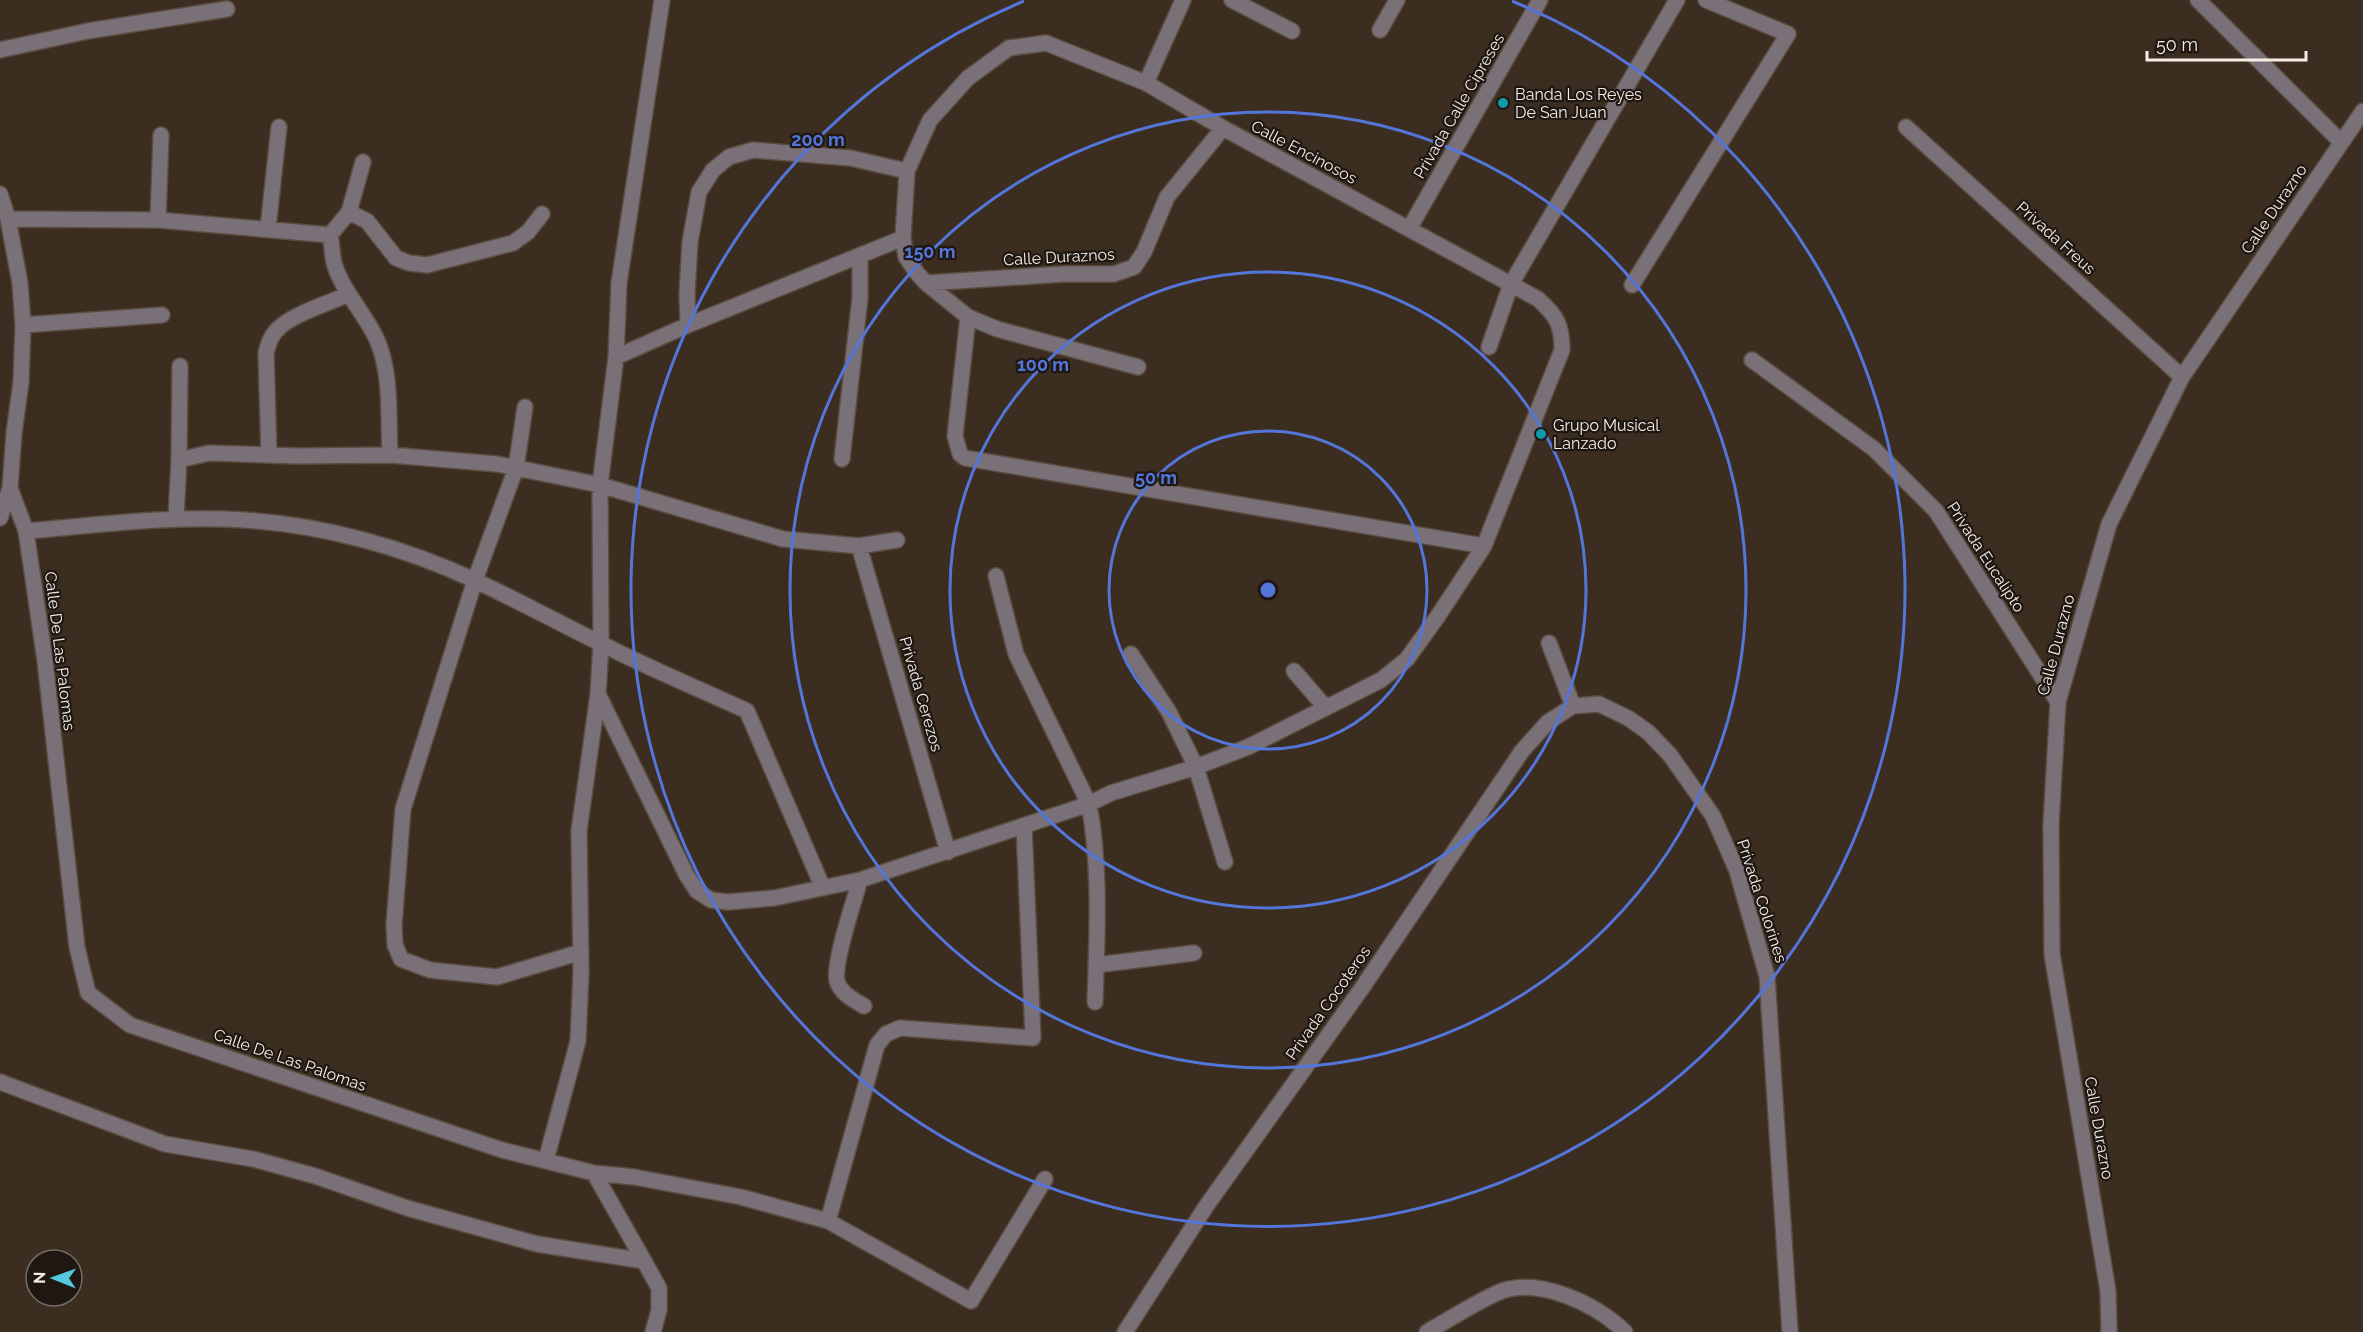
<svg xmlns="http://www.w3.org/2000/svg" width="2363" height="1332" viewBox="0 0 2363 1332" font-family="Raleway,sans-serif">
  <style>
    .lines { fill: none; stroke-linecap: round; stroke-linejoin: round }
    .minor-casing { stroke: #5a4c40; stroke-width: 18 }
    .minor { stroke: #797177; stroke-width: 15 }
    .ring { fill: none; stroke: #5476db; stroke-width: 3 }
    .culture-dot { fill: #0f9aa8; stroke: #1e1712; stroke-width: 2 }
    .labels { text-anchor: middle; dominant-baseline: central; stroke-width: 4.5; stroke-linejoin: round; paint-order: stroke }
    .poi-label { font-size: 16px; fill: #f7ede5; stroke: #1e1712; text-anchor: start }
    .street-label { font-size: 16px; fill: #f7ede5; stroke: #1e1712 }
    .centre { fill: #5476db; stroke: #1e1712; stroke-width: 3 }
    .ring-label { font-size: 18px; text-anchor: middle; font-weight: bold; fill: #5476db; stroke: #1e1712; stroke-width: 4.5; stroke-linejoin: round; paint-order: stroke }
  </style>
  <rect width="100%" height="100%" fill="#3c2d21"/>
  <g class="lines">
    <g class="minor-casing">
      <path id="minor" d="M 1232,0 L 1292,31
        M 2198,0 L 2341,142
        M 1380,30 L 1397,0
        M 0,50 L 88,31 L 227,9
        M 1146,83 L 1183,0
        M 1906,127 L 2182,377
        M 363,162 L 349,212 L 330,235 C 332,244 332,254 334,263 C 342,291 365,313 377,340 C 392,374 388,418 390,455
        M 0,194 L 8,219 L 20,283 L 23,325 L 21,382 L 14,433 L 10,488 L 0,518
        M 349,212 L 367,221 L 396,258 L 409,263 L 427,265 L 513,243 L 528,232 L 542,214
        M 8,219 L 158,220 L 330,235
        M 158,220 L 161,135
        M 268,228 L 279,127
        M 1409,229 L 1540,0
        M 926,283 L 1064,274 L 1114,274 L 1134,267 L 1144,252 L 1167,197 L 1223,128
        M 1632,285 L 1788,34 L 1706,0
        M 968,317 L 955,436 L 960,454 L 965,458 L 1484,546
        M 23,325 L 162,315
        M 688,325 L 687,294 L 690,242 L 699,192 L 713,170 L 729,157 L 753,150 L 850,158 L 907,171
        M 1489,347 L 1511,284 L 1677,0
        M 616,357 L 688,325 L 903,238
        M 1752,360 L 1874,449 L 1936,511 L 2058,702
        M 525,407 L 516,468 L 475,580 L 403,809 L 394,925 L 395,945 L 401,959 L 430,970 L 497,977 L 581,952
        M 269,455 L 266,353 C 268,345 270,337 276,331 C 289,315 329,303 349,294
        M 842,459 L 860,298 L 860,256
        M 179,460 L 180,366
        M 10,488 L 26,531 L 45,661 L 77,947 L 88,993 L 130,1025 L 502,1150 L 594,1173 L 634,1177 L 741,1197 L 828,1221 L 971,1301 L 1045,1179
        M 176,518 L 179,460 L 209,453 L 297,456 L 390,455 L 497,464 L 600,485 L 783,539 L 859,546 L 897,540
        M 26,531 C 98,525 171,515 244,520 C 323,525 404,547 476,581 C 517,600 557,622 598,642 C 646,667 697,688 747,711 L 823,888
        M 859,546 L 948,852
        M 996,576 L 1016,654 L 1089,804 C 1101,869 1097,937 1095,1002
        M 1549,643 L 1573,706
        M 1131,654 L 1169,712 L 1196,767 L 1225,862
        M 1294,671 L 1326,708
        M 598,694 L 686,874 L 697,891 L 711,900 L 728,902 L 774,898 L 860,880 L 1089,804 L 1111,793 L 1196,767 L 1248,747 L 1381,680 L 1407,659 L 1438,616 L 1484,546 L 1562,350 C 1562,325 1557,316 1538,299 L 1223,128 L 1146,83 L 1046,43 L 1009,48 L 968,78 L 930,120 L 907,171 L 903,238 L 906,257 L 917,273 L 926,283 L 968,317 L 997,329 L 1138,367
        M 860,880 C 854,902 833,962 837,981 C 841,994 854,1000 864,1006
        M 1096,965 L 1194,953
        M 0,1082 L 165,1144 L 253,1159 L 315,1176 L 407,1208 L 537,1244 L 644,1261 L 594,1173
        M 546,1160 L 578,1041 L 581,973 L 579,831 L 598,694 L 601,644 L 600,485 L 616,357 L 619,283 L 662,0
        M 828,1221 L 877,1045 L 886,1034 L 900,1028 L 1033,1038 L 1024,826
        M 644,1261 L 659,1288 L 659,1310 L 653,1332
        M 1125,1332 L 1207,1205 L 1362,988 L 1522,751 L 1548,722 L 1573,706 L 1599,704 L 1628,718 L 1648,732 L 1670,755 L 1713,816 L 1737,871 L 1767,976 L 1790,1332
        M 1427,1332 C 1450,1319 1473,1304 1497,1293 C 1537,1275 1596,1304 1625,1332
        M 2109,1332 L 2108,1291 L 2052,954 L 2051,825 L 2058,702 L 2109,524 L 2182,377 L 2363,111"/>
    </g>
    <use href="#minor" class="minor"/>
  </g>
  <g class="ring">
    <circle cx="1268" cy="590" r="159"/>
    <circle cx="1268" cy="590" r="318"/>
    <circle cx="1268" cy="590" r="478"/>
    <path d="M1512 1A637 637 0 1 1 1024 1"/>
  </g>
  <g class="culture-dot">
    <circle cx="1503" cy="103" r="6"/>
    <circle cx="1541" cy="434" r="6"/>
  </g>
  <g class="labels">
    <g class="poi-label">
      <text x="1515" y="94">Banda Los Reyes<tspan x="1515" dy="18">De San Juan</tspan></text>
      <text x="1553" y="425">Grupo Musical<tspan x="1553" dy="18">Lanzado</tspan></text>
    </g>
    <g class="street-label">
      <text transform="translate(1459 106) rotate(-60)">Privada Calle Cipreses</text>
      <text transform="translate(1304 152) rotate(28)">Calle Encinosos</text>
      <text transform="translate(2274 209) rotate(-56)">Calle Durazno</text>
      <text transform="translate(2056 238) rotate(42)">Privada Freus</text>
      <text transform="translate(1059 257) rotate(-3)">Calle Duraznos</text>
      <text transform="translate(1986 557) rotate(57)">Privada Eucalipto</text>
      <text transform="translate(2056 645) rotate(-75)">Calle Durazno</text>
      <text transform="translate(60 651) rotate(83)">Calle De Las Palomas</text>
      <text transform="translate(921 694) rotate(74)">Privada Cerezos</text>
      <text transform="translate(1762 901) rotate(72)">Privada Colorines</text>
      <text transform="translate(1328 1003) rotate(-55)">Privada Cocoteros</text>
      <text transform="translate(290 1060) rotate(19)">Calle De Las Palomas</text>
      <text transform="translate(2099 1128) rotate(80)">Calle Durazno</text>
    </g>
  </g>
  <circle cx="1268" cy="590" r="9" class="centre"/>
  <g class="ring-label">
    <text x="818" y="146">200 m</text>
    <text x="930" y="258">150 m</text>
    <text x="1043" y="371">100 m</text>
    <text x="1156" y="484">50 m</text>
  </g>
  <g transform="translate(54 1278) rotate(271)"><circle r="28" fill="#1e1712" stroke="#756d66" stroke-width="1.5"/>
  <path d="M0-4.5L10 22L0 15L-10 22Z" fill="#55cadf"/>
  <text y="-9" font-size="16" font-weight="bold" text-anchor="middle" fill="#f7ede5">N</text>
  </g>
  <path d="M2147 51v9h159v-9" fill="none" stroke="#f7ede5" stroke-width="3"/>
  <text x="2156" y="51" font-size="18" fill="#f7ede5" stroke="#1e1712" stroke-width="4.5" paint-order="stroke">50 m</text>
</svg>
